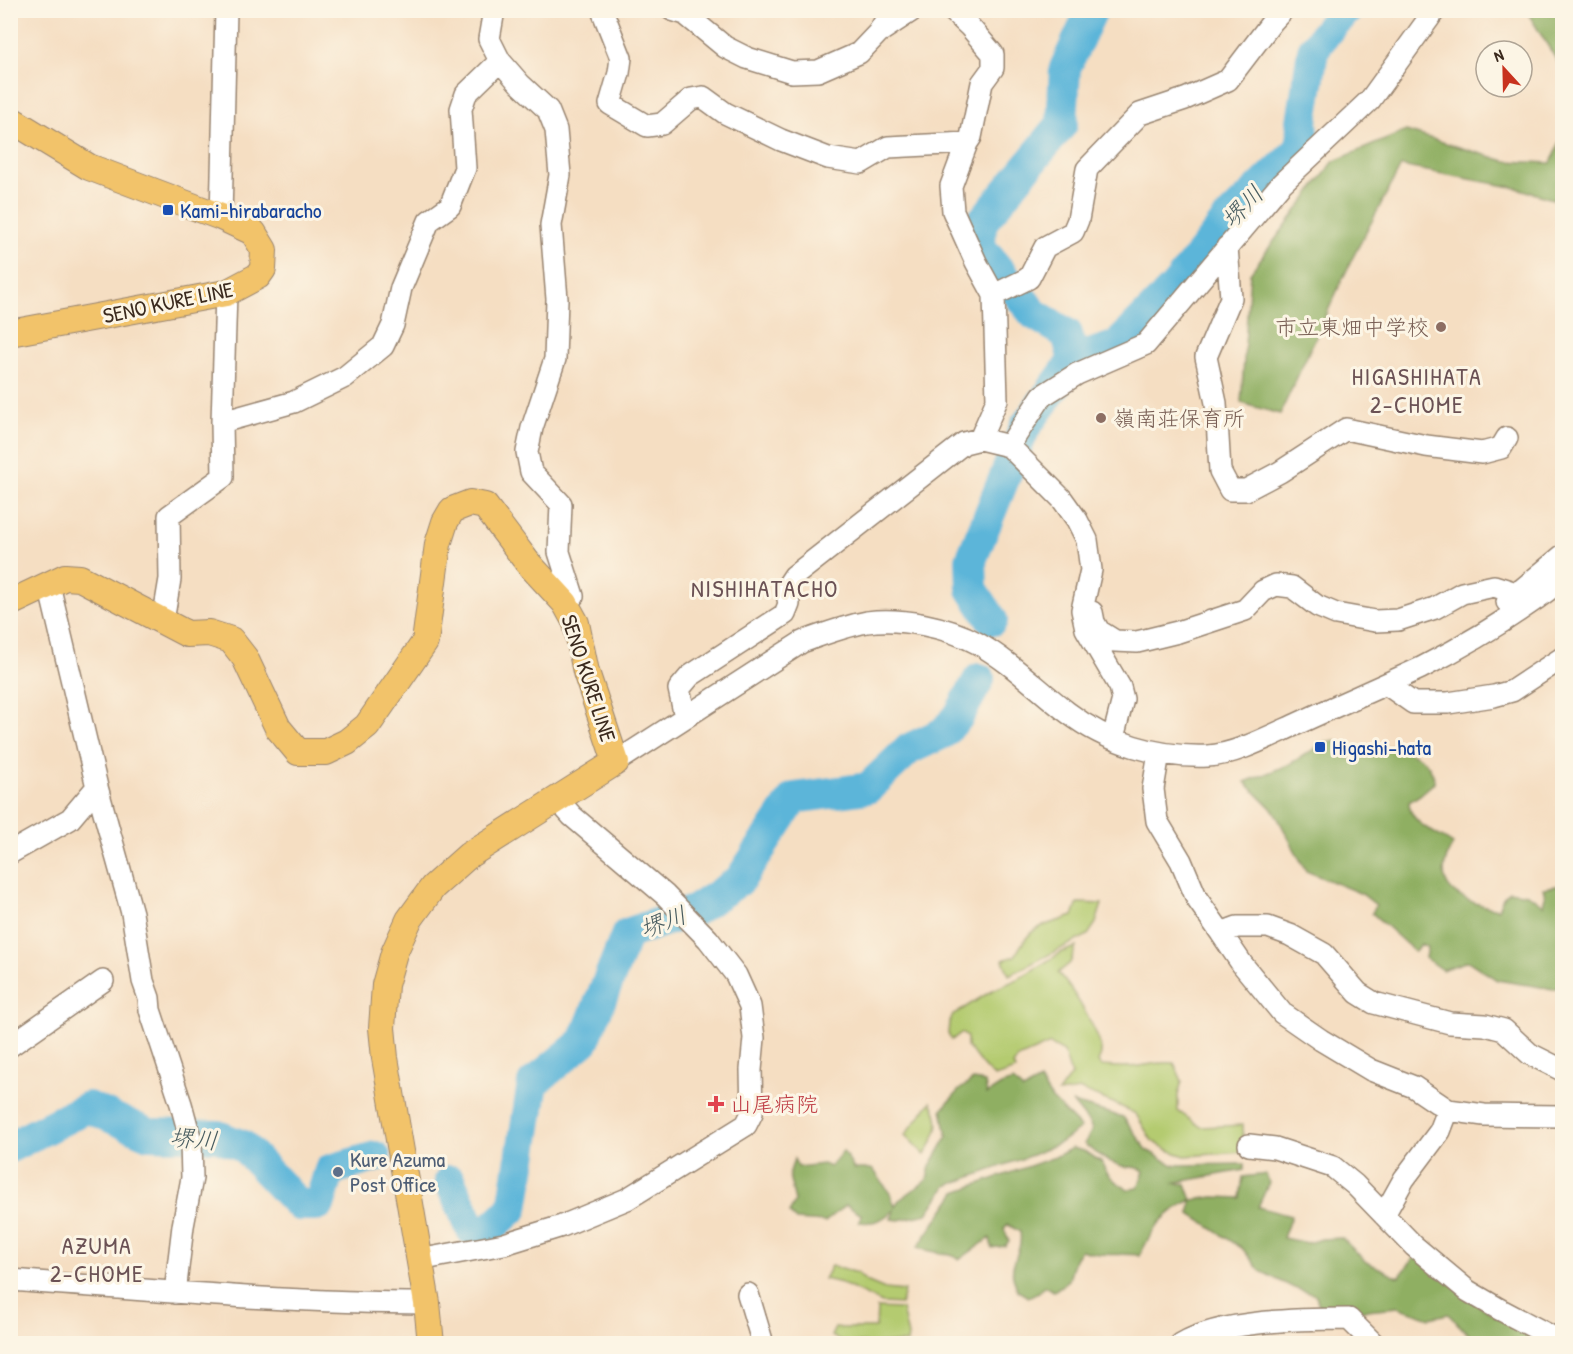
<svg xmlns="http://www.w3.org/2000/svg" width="1573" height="1354" viewBox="0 0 1573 1354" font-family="'Patrick Hand','Klee One',sans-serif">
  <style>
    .green { fill: #b4cb70; stroke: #787a47; stroke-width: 1.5 }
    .forest { fill: #8faf62; stroke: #656c40; stroke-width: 1.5 }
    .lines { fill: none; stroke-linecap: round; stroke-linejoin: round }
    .river { stroke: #5cb5d9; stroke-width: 32 }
    .minor-casing { stroke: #988470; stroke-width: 24 }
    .major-casing { stroke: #988470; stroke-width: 28 }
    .minor { stroke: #fff; stroke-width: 21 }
    .major { stroke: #f2c36a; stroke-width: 26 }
    .transit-dot { fill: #1a4fb4; stroke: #fcf5e5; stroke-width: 2 }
    .education-dot { fill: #8d6e63; stroke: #fcf5e5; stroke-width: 2 }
    .health-dot { fill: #e0444e; stroke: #fcf5e5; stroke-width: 2 }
    .service-dot { fill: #5c6f8a; stroke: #fcf5e5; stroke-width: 2 }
    .labels { text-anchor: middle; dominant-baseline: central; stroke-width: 6; stroke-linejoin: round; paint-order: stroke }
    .transit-label { font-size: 22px; fill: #164399; stroke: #fcf5e5; text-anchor: start }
    .street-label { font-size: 22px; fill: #3b2a1e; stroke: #fcf5e5 }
    .education-label { font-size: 22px; fill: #785e54; stroke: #fcf5e5; text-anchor: end }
    .health-label { font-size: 22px; fill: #be3a42; stroke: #fcf5e5; text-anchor: start }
    .service-label { font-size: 22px; fill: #4e5e75; stroke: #fcf5e5; text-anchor: start }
    .water-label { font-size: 24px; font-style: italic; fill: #475b5f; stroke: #fcf5e5 }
    .neighbourhood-label { font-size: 24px; letter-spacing: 1.5px; fill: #6b5255; stroke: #fcf5e5 }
  </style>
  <rect width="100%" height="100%" fill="#fcf5e5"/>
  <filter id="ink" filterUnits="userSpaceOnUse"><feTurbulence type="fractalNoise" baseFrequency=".0167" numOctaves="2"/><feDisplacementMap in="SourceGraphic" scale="12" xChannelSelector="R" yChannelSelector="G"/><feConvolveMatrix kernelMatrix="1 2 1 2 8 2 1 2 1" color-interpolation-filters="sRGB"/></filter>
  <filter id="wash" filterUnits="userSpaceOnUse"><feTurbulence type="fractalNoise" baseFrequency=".008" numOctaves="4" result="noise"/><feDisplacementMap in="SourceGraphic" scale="24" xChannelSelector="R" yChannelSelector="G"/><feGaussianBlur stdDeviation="1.35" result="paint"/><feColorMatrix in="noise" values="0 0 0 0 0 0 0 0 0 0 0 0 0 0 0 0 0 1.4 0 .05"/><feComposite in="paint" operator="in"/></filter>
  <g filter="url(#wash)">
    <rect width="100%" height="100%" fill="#f5dec2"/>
    <path class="green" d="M 1078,903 L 1102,904 L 1096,923 L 1088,935 L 1009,975 L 1003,960 L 1015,956 C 1032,923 1040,928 1073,916 Z
      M 1076,947 L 1070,963 L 1058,973 C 1070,985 1103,1037 1101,1053 C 1101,1057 1099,1059 1098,1062 L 1101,1066 C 1114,1067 1127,1068 1140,1066 C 1153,1064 1162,1062 1174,1063 L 1182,1081 L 1178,1095 L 1178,1111 L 1201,1127 L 1243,1125 L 1243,1152 L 1185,1156 L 1170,1151 L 1152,1141 L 1136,1114 L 1116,1104 L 1081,1090 L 1058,1093 L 1071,1075 L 1064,1052 L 1050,1044 L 1018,1058 L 1013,1065 L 1015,1070 L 995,1077 C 982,1069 978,1057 967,1047 L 967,1037 L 961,1033 L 952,1040 L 948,1034 L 949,1023 L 953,1015 L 993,990 L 1018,979 L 1062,952 Z
      M 931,1102 C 944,1124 936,1135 925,1155 L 905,1135 Z
      M 831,1266 L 857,1273 L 866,1281 L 885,1289 L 904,1291 L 901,1304 L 882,1303 L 841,1283 L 824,1279 Z
      M 877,1308 L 902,1309 L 908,1336 L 907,1343 L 846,1343 L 831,1336 L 835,1328 L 876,1328 Z"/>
    <path class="forest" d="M 1531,11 L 1562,11 L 1562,69 L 1529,15 Z
      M 1406,131 L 1505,161 L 1551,163 L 1562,137 L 1562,202 L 1517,188 L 1401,166 L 1352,259 L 1280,414 L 1241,403 L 1250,273 L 1334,161 Z
      M 1336,740 L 1342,755 L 1353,760 L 1397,744 C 1416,759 1429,755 1435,782 L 1420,795 L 1409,802 C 1409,824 1437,833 1453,844 C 1428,888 1459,901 1498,909 L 1503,898 L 1509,891 L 1528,894 L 1543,905 L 1545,896 L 1543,888 L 1562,885 L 1561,986 L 1553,989 L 1497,980 L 1468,961 L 1442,970 L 1425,958 L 1427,947 L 1421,944 L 1415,952 L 1372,913 L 1376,905 L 1362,894 L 1306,871 L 1274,811 L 1245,782 L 1288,765 L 1326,742 Z
      M 973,1080 L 985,1082 L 987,1094 L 1001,1085 L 1013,1081 L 1023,1090 L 1040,1081 L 1052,1099 L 1081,1128 L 1061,1142 L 1035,1154 L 946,1186 L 927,1214 L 899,1220 L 891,1219 L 894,1210 C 882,1220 875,1224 859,1222 L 862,1215 L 846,1205 L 825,1222 L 796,1220 L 789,1213 L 795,1202 L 789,1175 L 794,1159 L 798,1167 L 823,1164 L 830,1167 L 843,1151 L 854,1169 L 873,1169 L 891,1195 L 895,1207 L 898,1201 L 927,1180 L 930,1166 L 947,1137 L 942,1109 L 959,1090 Z
      M 1073,1103 L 1123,1117 L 1147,1150 L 1173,1165 L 1244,1164 L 1244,1170 L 1172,1183 L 1186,1184 L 1192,1200 L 1214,1197 L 1240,1198 L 1243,1177 L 1266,1174 L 1269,1183 L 1258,1207 L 1291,1216 L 1283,1238 L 1307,1243 L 1322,1239 L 1342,1238 L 1366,1262 L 1399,1277 L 1417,1254 L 1470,1300 L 1540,1343 L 1477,1343 L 1448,1314 L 1430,1318 L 1398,1307 L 1346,1312 L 1319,1306 L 1316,1295 L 1294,1288 L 1260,1271 L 1242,1248 L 1190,1214 L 1191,1200 C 1162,1215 1154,1226 1140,1255 C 1119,1253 1101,1257 1081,1250 L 1075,1259 L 1069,1280 L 1054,1291 L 1044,1286 L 1039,1292 L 1028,1297 L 1018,1291 C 1017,1287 1014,1282 1013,1277 C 1010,1261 1023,1251 1020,1232 L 1007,1224 L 1004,1229 L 1009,1241 L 1005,1246 L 992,1248 L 990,1238 L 960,1259 C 947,1251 932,1254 918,1247 L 956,1192 L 1055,1157 L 1072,1148 L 1084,1151 L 1102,1162 C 1105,1175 1116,1182 1127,1189 L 1138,1188 L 1144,1171 C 1137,1166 1130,1168 1122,1166 C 1107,1162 1096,1153 1084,1144 L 1092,1130 L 1090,1124 Z"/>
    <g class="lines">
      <path class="river" d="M 1074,360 L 1117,346 L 1176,286 L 1227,220 L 1300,149 L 1303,135 L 1302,122 L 1313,50 L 1334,22 L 1347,10
        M 992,620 L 972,589 L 971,560 L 1025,427 L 1074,360 L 1067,334 L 1034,314 L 980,247 L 981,223 L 1062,124 L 1065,68 L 1092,10
        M 10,1147 L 88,1107 L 149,1134 L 218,1136 L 243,1146 L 299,1205 L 319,1205 L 330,1170 L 375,1157
        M 450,1181 L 472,1230 L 482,1236 L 513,1208 L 533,1083 L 584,1041 L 627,934 L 695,910 L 739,881 L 794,798 L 868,788 L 909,749 L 943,733 L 958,717 L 979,679"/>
    </g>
  </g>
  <g filter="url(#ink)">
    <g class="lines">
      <g class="minor-casing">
        <path id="minor" d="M 494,10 L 489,39 L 500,61 L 520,84 L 548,110 L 556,130 L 560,175 L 551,225 L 557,299 L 555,359 L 532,428 L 527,452 L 531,472 L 561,504 L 559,552 L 573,596 L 565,603
          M 602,10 L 621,58 L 619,73 L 610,104 L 647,126 L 662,124 L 691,99 L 703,97 L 725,113 L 781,140 L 828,158 L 861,163 L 888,147 L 967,143
          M 672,10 L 685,14 L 725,47 L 747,58 L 792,72 L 818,71 L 859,53 L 878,33 L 892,10
          M 952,10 L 969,26 L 993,54 L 993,68 L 982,83 L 971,137 L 967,143 L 951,186 L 953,211 L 976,262 L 994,295 L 997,400 L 980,439
          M 881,31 L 913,10
          M 221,217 L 226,10
          M 1227,247 L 1231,298 L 1206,357 L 1216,403 L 1220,471 L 1230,490 L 1246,490 L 1280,472 L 1346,429 L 1426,446 L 1482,453 L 1501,448 L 1507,438
          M 226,293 L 222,422 L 294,402 L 345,377 L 383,346 L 393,325 L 401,288 L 429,221 L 450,206 L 465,168 L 461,109 L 466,94 L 500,61
          M 994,295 L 1029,278 L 1045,247 L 1073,232 L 1078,220 L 1087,169 L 1140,114 L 1185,99 L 1228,80 L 1272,22 L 1283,10
          M 1009,446 L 1042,396 L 1077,374 L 1146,344 L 1281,184 L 1370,100 L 1435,10
          M 49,585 L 97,787 L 132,913 L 143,981 L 149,998 L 150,1010 L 181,1104 L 191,1141 L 192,1178 L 183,1226 L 175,1293
          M 1507,602 L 1562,556
          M 1092,612 L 1094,622 L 1099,631 L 1115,641 L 1137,642 L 1178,632 L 1245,610 L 1263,591 L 1276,585 L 1292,587 L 1317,606 L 1336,614 L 1375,621 L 1398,620 L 1435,608 L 1462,593 L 1494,586 L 1516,593
          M 163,621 L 170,579 L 169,516 L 223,477 L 222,422
          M 1386,684 L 1413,703 L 1448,703 L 1494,696 L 1512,691 L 1562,658
          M 685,717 L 679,689 L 690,676 L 785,614 L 789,604 L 786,588 L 794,576 L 964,443 L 980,439 L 1009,446 L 1062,499 L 1077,520 L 1087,540 L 1091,570 L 1082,610 L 1086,629 L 1120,687 L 1123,699 L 1113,738
          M 1159,753 L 1153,789 L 1157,821 L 1181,861 L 1197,899 L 1221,933 L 1237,927 L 1268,927 L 1290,935 L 1324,954 L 1358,993 L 1374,1003 L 1450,1023 L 1485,1025 L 1504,1030 L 1530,1054 L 1562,1070
          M 616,762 L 802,642 C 824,634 845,626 867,622 C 900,617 948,627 977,643 C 1011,662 1037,689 1067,712 C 1107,743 1158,758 1208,756 C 1235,755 1272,735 1297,724 C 1338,705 1380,687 1421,668 C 1470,643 1519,613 1562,580
          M 10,853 L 70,819 L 97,787
          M 1221,933 L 1242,964 L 1282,1013 L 1321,1040 L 1371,1070 L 1414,1087 L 1448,1110 L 1484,1115 L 1562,1116
          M 10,1046 L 103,981
          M 1249,1145 L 1275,1148 L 1333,1167 L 1355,1185 L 1414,1246 L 1468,1291 L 1499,1309 L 1562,1342
          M 1384,1215 L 1404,1179 L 1440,1131 L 1448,1110
          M 419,1260 L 504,1244 L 562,1226 L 627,1199 L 746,1125 L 752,1113 L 751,1070 L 754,1038 L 750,1006 L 736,975 L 708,939 L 665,895 L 572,816 L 557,799
          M 10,1280 C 149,1290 288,1303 427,1303
          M 748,1294 L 763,1344
          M 1181,1344 C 1222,1320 1301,1319 1349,1319 L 1374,1344"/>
      </g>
      <g class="major-casing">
        <path id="major" d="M 10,119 L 89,167 L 221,217 L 253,232 L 264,250 L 263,269 L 258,276 L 226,293 L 10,333
          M 10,603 L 65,577 L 80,578 L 187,634 L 209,633 L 231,640 L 245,658 L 278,728 L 298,752 L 326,752 L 347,742 L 367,726 L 425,642 L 438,544 L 445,522 L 452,510 L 470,503 L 485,506 L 528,563 L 565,603 L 576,623 L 586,672 L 616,762 L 469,855 L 433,887 L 409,920 L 394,953 L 385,985 L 382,1028 L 385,1058 L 427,1303 L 431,1344"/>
      </g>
      <use href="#minor" class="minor"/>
      <use href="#major" class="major"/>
    </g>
  </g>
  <g class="transit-dot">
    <rect x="162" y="204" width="12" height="12" rx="3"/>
    <rect x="1314" y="741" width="12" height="12" rx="3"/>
  </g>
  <g class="education-dot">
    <circle cx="1441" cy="327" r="6"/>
    <circle cx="1101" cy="418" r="6"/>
  </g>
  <path class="health-dot" d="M713 1095h6v6h6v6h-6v6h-6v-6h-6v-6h6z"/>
  <circle class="service-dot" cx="338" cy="1172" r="6"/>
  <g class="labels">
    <g class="transit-label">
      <text x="180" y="210">Kami-hirabaracho</text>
      <text x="1332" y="747">Higashi-hata</text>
    </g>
    <g class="street-label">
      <text transform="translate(168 302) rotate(-12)">SENO KURE LINE</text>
      <text transform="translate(589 678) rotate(72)">SENO KURE LINE</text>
    </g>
    <g class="education-label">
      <text x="1429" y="327">市立東畑中学校</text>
      <text x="1113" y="418" text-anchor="start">嶺南荘保育所</text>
    </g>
    <g class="health-label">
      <text x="730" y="1104">山尾病院</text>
    </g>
    <g class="service-label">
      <text x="350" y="1159">Kure Azuma<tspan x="350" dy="25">Post Office</tspan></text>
    </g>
    <g class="water-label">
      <text transform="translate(1242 206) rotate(-46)">堺川</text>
      <text transform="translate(663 921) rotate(-20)">堺川</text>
      <text transform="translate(194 1138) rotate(5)">堺川</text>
    </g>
    <g class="neighbourhood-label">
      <text x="1417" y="376">HIGASHIHATA<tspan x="1417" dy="28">2-CHOME</tspan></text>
      <text x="765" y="588">NISHIHATACHO</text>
      <text x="97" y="1245">AZUMA<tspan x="97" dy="28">2-CHOME</tspan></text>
    </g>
  </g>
  <rect width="1573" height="1354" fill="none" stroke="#fcf5e5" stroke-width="36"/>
  <g transform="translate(1504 69) rotate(338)"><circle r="28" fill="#fcf5e5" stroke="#afa495" stroke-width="1.5"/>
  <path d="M0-4.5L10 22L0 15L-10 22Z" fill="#c8321e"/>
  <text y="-9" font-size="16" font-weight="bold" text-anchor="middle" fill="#3b2a1e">N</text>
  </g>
</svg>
